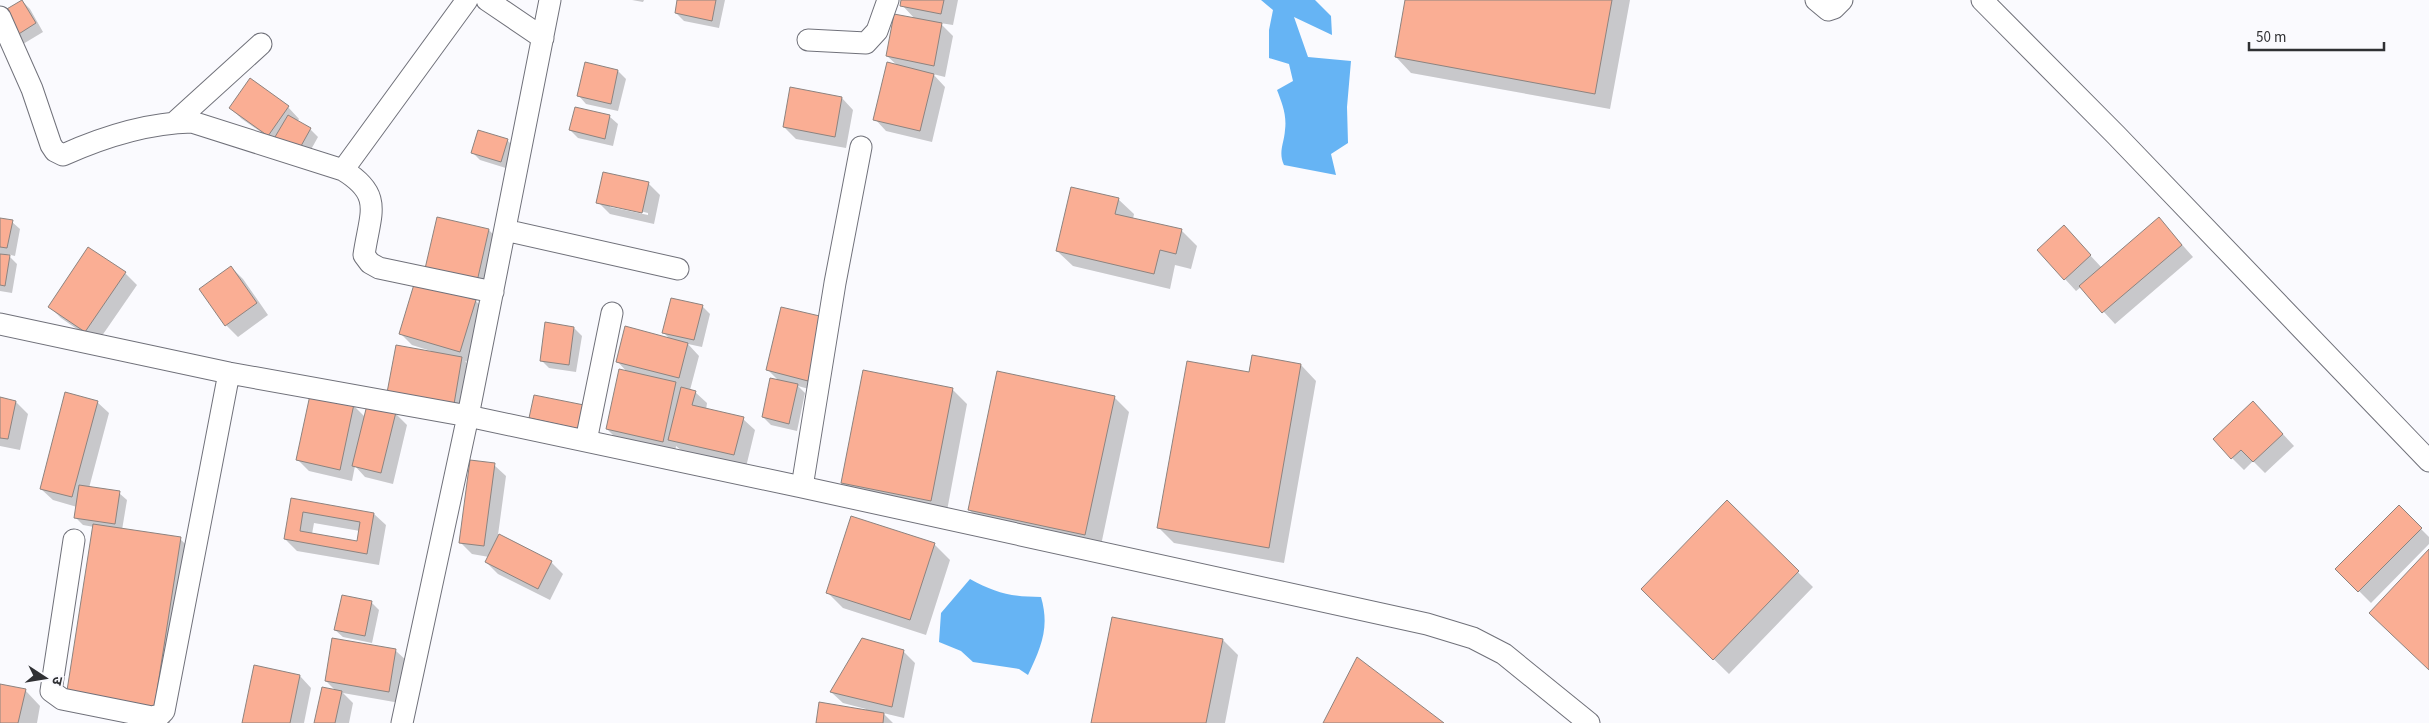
<svg xmlns="http://www.w3.org/2000/svg" width="2429" height="723" viewBox="0 0 2429 723" font-family="'Source Sans 3','Noto Sans Devanagari',sans-serif">
  <style>
    .water { fill: #66b4f4 }
    .shadow { fill: #0003; fill-rule: evenodd }
    .building { fill: #faae94; stroke: #8d837f; fill-rule: evenodd }
    .lines { fill: none; stroke-linecap: round; stroke-linejoin: round }
    .minor-casing { stroke: #70717a; stroke-width: 23 }
    .minor { stroke: #fff; stroke-width: 21 }
  </style>
  <rect width="100%" height="100%" fill="#fafafe"/>
  <path class="water" d="M 1261,0 L 1315,0 L 1331,16 L 1332,35 L 1294,17 L 1308,57 L 1351,61 L 1347,107 L 1348,143 L 1331,154 L 1336,175 L 1284,165 C 1278,152 1284,144 1285,130 C 1287,115 1282,103 1277,90 L 1293,81 L 1289,64 L 1269,58 L 1269,30 L 1273,10 Z
    M 970,579 C 995,593 1012,597 1041,597 C 1050,628 1041,647 1028,675 L 1019,669 L 973,662 L 961,651 L 939,642 L 941,613 Z"/>
  <path class="shadow" d="M 632,0 L 644,0 L 643,2 Z
    M 679,0 L 725,0 L 719,28 L 684,21 L 676,13 Z
    M 903,0 L 958,0 L 953,25 L 940,23 L 953,36 L 945,77 L 933,74 L 945,87 L 932,142 L 886,131 L 875,119 L 898,66 L 887,56 L 915,19 L 902,5 Z
    M 1406,0 L 1630,0 L 1610,109 L 1411,73 L 1396,57 Z
    M 22,1 L 30,9 L 43,32 L 23,44 L 15,36 Z
    M 618,71 L 626,79 L 618,111 L 586,104 L 579,96 Z
    M 842,98 L 853,110 L 846,148 L 796,139 L 784,127 Z
    M 288,107 L 299,119 L 297,122 L 310,129 L 318,137 L 304,162 L 242,119 L 230,108 Z
    M 576,109 L 610,117 L 618,124 L 613,146 L 578,138 L 570,130 Z
    M 507,140 L 515,148 L 509,169 L 480,160 L 472,152 Z
    M 648,183 L 660,195 L 654,224 L 610,214 L 598,202 ZM 610,204 L 648,213 L 648,215 L 610,207 Z
    M 1118,199 L 1134,214 L 1133,219 L 1181,230 L 1197,246 L 1191,269 L 1175,265 L 1170,289 L 1073,266 L 1057,251 Z
    M 0,219 L 12,222 L 20,229 L 15,256 L 7,254 L 17,264 L 12,293 L 0,291 Z
    M 489,230 L 500,242 L 487,297 L 437,285 Z
    M 2170,231 L 2193,257 L 2115,324 L 2081,287 L 2076,291 L 2065,279 L 2075,239 L 2102,268 Z
    M 231,267 L 243,279 L 268,315 L 238,337 L 226,325 L 201,289 Z
    M 125,273 L 137,285 L 97,343 L 61,318 L 49,306 Z
    M 476,301 L 487,313 L 472,363 L 465,361 L 474,370 L 465,421 L 399,410 L 431,351 L 412,345 L 400,333 Z
    M 702,306 L 710,314 L 702,347 L 688,344 L 699,356 L 690,390 L 695,392 L 707,403 L 706,410 L 743,419 L 755,430 L 746,467 L 682,451 L 676,446 L 675,453 L 619,441 L 607,429 L 628,373 L 617,361 L 670,339 L 664,333 Z
    M 823,318 L 820,392 L 798,386 L 805,393 L 797,431 L 771,425 L 763,417 L 779,381 L 768,370 Z
    M 574,328 L 582,336 L 576,372 L 549,368 L 541,360 Z
    M 1301,365 L 1316,381 L 1284,563 L 1174,543 L 1159,528 Z
    M 952,389 L 967,404 L 946,516 L 858,499 L 842,483 Z
    M 1114,397 L 1129,412 L 1100,550 L 985,525 L 969,510 Z
    M 0,399 L 16,402 L 28,414 L 20,450 L 0,446 Z
    M 97,402 L 109,413 L 89,488 L 119,493 L 127,500 L 122,530 L 180,539 L 196,554 L 170,723 L 155,723 L 94,527 L 83,525 L 75,517 L 77,507 L 53,500 L 41,489 Z
    M 354,406 L 365,417 L 395,413 L 407,425 L 393,484 L 365,477 L 355,466 L 352,481 L 309,471 L 297,459 Z
    M 2265,415 L 2294,446 L 2265,473 L 2253,461 L 2244,470 L 2232,458 Z
    M 494,465 L 506,476 L 498,535 L 551,562 L 563,574 L 550,600 L 498,574 L 486,562 L 489,557 L 472,554 L 461,543 Z
    M 292,499 L 374,514 L 386,525 L 379,565 L 297,551 L 285,539 ZM 314,523 L 360,531 L 358,542 L 312,534 Z
    M 1727,502 L 1813,587 L 1729,674 L 1642,589 Z
    M 2399,507 L 2429,537 L 2429,544 L 2371,603 L 2337,569 Z
    M 934,544 L 950,560 L 926,635 L 843,608 L 828,593 Z
    M 371,602 L 379,610 L 372,643 L 343,637 L 335,630 Z
    M 1223,640 L 1238,655 L 1225,723 L 1093,723 Z
    M 396,651 L 408,662 L 400,703 L 343,693 L 353,703 L 349,723 L 316,723 L 336,691 L 326,681 Z
    M 903,651 L 915,663 L 904,718 L 883,713 L 893,723 L 817,723 L 865,711 L 866,709 L 843,703 L 831,692 Z
    M 300,676 L 311,688 L 304,723 L 244,723 Z
    M 0,685 L 25,690 L 40,706 L 37,723 L 0,723 Z"/>
  <path class="building" d="M 22,0 L 36,23 L 14,37 L 0,13 Z
    M 677,0 L 716,0 L 712,21 L 675,13 Z
    M 901,0 L 944,0 L 941,14 L 900,6 Z
    M 1405,0 L 1612,0 L 1595,94 L 1395,57 Z
    M 894,14 L 942,23 L 934,66 L 886,56 Z
    M 585,62 L 618,70 L 611,104 L 577,96 Z
    M 887,62 L 934,74 L 920,131 L 873,120 Z
    M 250,78 L 289,106 L 268,136 L 229,108 Z
    M 790,87 L 842,97 L 835,137 L 783,127 Z
    M 575,107 L 610,115 L 605,139 L 569,130 Z
    M 288,115 L 311,128 L 296,155 L 272,142 Z
    M 478,130 L 508,139 L 501,162 L 471,153 Z
    M 603,172 L 649,182 L 642,213 L 596,203 Z
    M 1071,187 L 1119,198 L 1115,214 L 1182,229 L 1176,254 L 1160,250 L 1154,274 L 1056,251 Z
    M 437,217 L 489,229 L 476,286 L 424,273 Z
    M 2159,217 L 2182,245 L 2102,313 L 2079,286 Z
    M 0,218 L 13,220 L 7,248 L 0,247 Z
    M 2064,225 L 2091,255 L 2064,280 L 2037,250 Z
    M 88,247 L 126,272 L 85,332 L 48,307 Z
    M 0,254 L 10,255 L 5,286 L 0,285 Z
    M 231,266 L 257,303 L 225,326 L 199,289 Z
    M 415,281 L 476,300 L 460,352 L 399,334 Z
    M 671,298 L 703,305 L 694,340 L 662,333 Z
    M 781,307 L 824,317 L 808,381 L 766,370 Z
    M 545,322 L 574,327 L 569,365 L 540,361 Z
    M 625,326 L 688,343 L 679,378 L 616,362 Z
    M 396,345 L 462,357 L 453,410 L 386,398 Z
    M 1252,355 L 1301,364 L 1269,548 L 1157,528 L 1187,361 L 1249,372 Z
    M 619,369 L 676,382 L 663,442 L 606,429 Z
    M 863,370 L 953,388 L 931,501 L 841,483 Z
    M 997,371 L 1115,396 L 1085,535 L 968,510 Z
    M 770,378 L 798,384 L 789,424 L 762,417 Z
    M 681,387 L 696,391 L 692,405 L 744,417 L 734,455 L 668,440 Z
    M 65,392 L 98,401 L 72,497 L 40,489 Z
    M 310,395 L 354,404 L 340,470 L 296,460 Z
    M 534,395 L 589,406 L 584,430 L 529,418 Z
    M 0,397 L 16,401 L 8,439 L 0,438 Z
    M 2253,401 L 2283,434 L 2253,462 L 2241,450 L 2231,459 L 2213,439 Z
    M 367,405 L 396,412 L 381,473 L 352,466 Z
    M 470,460 L 495,463 L 484,546 L 459,543 Z
    M 79,485 L 120,491 L 115,524 L 74,518 Z
    M 291,498 L 374,513 L 367,554 L 284,539 ZM 303,512 L 360,522 L 357,541 L 300,531 Z
    M 1727,500 L 1799,571 L 1713,660 L 1641,589 Z
    M 2399,505 L 2422,528 L 2358,592 L 2335,569 Z
    M 851,516 L 935,543 L 910,620 L 826,593 Z
    M 93,524 L 181,537 L 154,710 L 66,697 Z
    M 499,534 L 552,561 L 538,589 L 485,562 Z
    M 2429,549 L 2429,670 L 2369,613 Z
    M 342,595 L 372,601 L 365,636 L 334,630 Z
    M 1112,617 L 1223,639 L 1206,723 L 1091,723 Z
    M 332,638 L 396,649 L 389,692 L 325,681 Z
    M 862,638 L 904,650 L 892,707 L 830,692 Z
    M 1357,657 L 1444,723 L 1323,723 Z
    M 254,665 L 300,675 L 290,723 L 242,723 Z
    M 0,684 L 26,689 L 18,723 L 0,723 Z
    M 322,687 L 342,691 L 335,723 L 314,723 Z
    M 819,702 L 884,713 L 883,723 L 816,723 Z"/>
  <g class="lines">
    <g class="minor-casing">
      <path id="minor" d="M 487,0 L 543,38
        M 1816,0 L 1828,10 L 1834,8 L 1842,0
        M 1982,0 L 2116,135 L 2429,461
        M 0,17 L 32,89 L 51,145 L 55,151 L 63,155 C 103,137 148,123 192,122 L 343,170 C 384,195 370,213 364,255 L 370,263 L 379,268 L 493,292
        M 808,40 L 866,43 L 877,31 L 888,0
        M 174,123 L 261,44
        M 343,170 L 467,0
        M 505,230 L 678,269
        M 0,324 L 229,373 L 468,416 L 802,487 L 1427,624 L 1473,638 L 1504,654 L 1589,723
        M 586,441 L 612,313
        M 802,487 L 835,283 L 861,147
        M 74,540 L 51,691 L 62,699 L 152,717 L 160,715 L 164,711 L 229,373
        M 402,723 L 468,416 L 550,0"/>
    </g>
    <use href="#minor" class="minor"/>
  </g>
  <g transform="translate(45 678) rotate(102)" stroke="#fafafe" stroke-width="4" paint-order="stroke">
  <path d="M0-4L9 19L0 12L-9 19Z" fill="#2f3033"/>
  <text y="-8" font-size="14" font-weight="bold" text-anchor="middle" fill="#2f3033">उ</text>
  </g>
  <path d="M2249 42v8h135v-8" fill="none" stroke="#2f3033" stroke-width="2.5"/>
  <text x="2256" y="42" font-size="15" fill="#2f3033" stroke="#fafafe" stroke-width="4" paint-order="stroke">50 m</text>
</svg>
